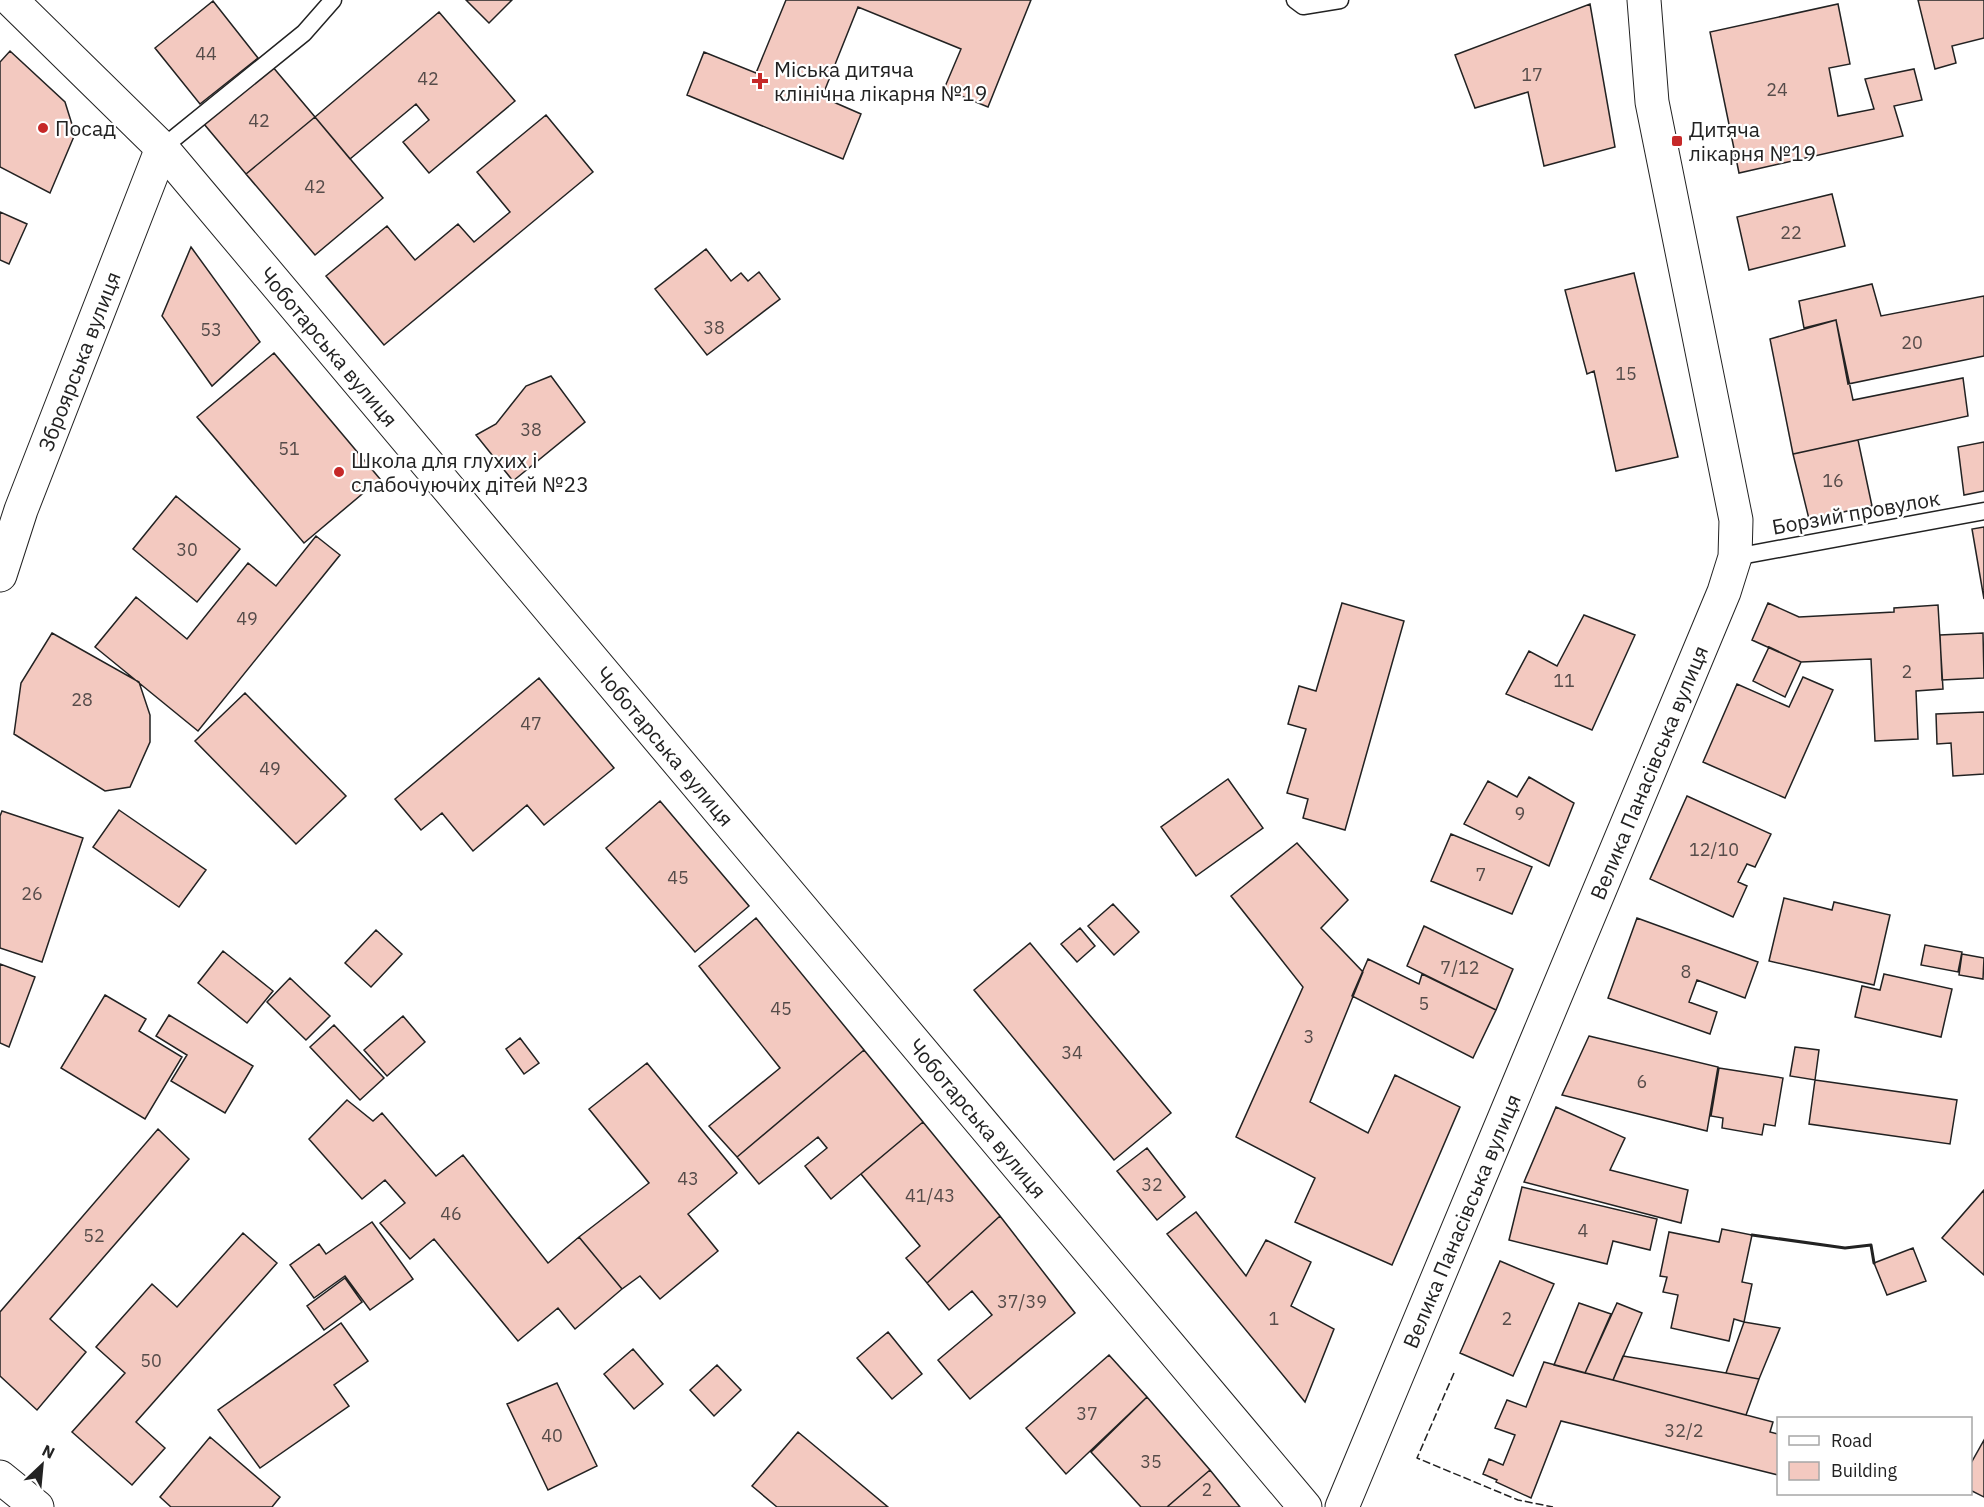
<svg xmlns="http://www.w3.org/2000/svg" width="1984" height="1507" viewBox="0 0 1984 1507" font-family="'IBM Plex Sans',sans-serif">
  <style>
    .building { fill: #f3c9c0; stroke: #222; stroke-width: 1.5 }
    .lines { fill: none; stroke-linecap: round; stroke-linejoin: round }
    .service-casing { stroke: #222; stroke-width: 19 }
    .minor-casing { stroke: #222; stroke-width: 35 }
    .tertiary-casing { stroke: #222; stroke-width: 35 }
    .service { stroke: #fff; stroke-width: 16 }
    .minor { stroke: #fff; stroke-width: 33 }
    .tertiary { stroke: #fff; stroke-width: 33 }
    .fence { stroke: #222; stroke-width: 1.5; stroke-dasharray: 8 3; stroke-linecap: butt }
    .wall { stroke: #222; stroke-width: 3 }
    .poi-dot { fill: #c62828; stroke: #fff; stroke-width: 2 }
    .labels { text-anchor: middle; dominant-baseline: central; stroke-width: 4.5; stroke-linejoin: round; paint-order: stroke }
    .number-label { font-size: 18px; fill: #564c4a }
    .poi-label { font-size: 21px; fill: #222; stroke: #fff; text-anchor: start }
    .street-label { font-size: 21px; fill: #222; stroke: #fff }
  </style>
  <rect width="100%" height="100%" fill="#fff"/>
  <path class="building" d="M 466,0 L 512,0 L 489,23 Z
    M 786,0 L 1031,0 L 988,107 L 944,89 L 961,49 L 858,7 L 822,97 L 861,114 L 843,159 L 687,95 L 704,52 L 756,73 Z
    M 1918,0 L 1984,0 L 1984,38 L 1952,46 L 1956,63 L 1935,69 Z
    M 213,1 L 258,58 L 200,104 L 155,48 Z
    M 1590,4 L 1615,147 L 1544,166 L 1528,92 L 1475,108 L 1455,55 Z
    M 1838,4 L 1850,64 L 1829,68 L 1838,116 L 1874,109 L 1865,79 L 1914,69 L 1922,100 L 1894,106 L 1903,136 L 1739,173 L 1710,32 Z
    M 439,12 L 515,101 L 429,173 L 403,142 L 429,120 L 416,104 L 350,159 L 315,117 Z
    M 10,51 L 65,102 L 75,134 L 50,193 L 0,167 L 0,62 Z
    M 272,66 L 315,117 L 246,174 L 204,124 Z
    M 546,115 L 593,172 L 384,345 L 326,276 L 387,226 L 415,260 L 458,224 L 474,242 L 510,212 L 477,172 Z
    M 315,117 L 383,198 L 315,255 L 246,174 Z
    M 1832,194 L 1845,246 L 1749,270 L 1737,217 Z
    M 0,212 L 27,224 L 9,264 L 0,260 Z
    M 191,247 L 260,342 L 212,386 L 162,316 Z
    M 706,249 L 731,281 L 741,273 L 748,281 L 759,272 L 780,299 L 707,355 L 655,289 Z
    M 1634,273 L 1678,457 L 1616,471 L 1594,371 L 1587,374 L 1565,290 Z
    M 1872,284 L 1881,316 L 1984,296 L 1984,356 L 1848,384 L 1836,320 L 1804,328 L 1799,301 Z
    M 1836,320 L 1853,400 L 1963,378 L 1968,416 L 1793,454 L 1770,339 Z
    M 274,353 L 380,479 L 304,543 L 197,417 Z
    M 551,376 L 585,422 L 513,481 L 476,435 L 496,424 L 526,386 Z
    M 1858,440 L 1872,506 L 1809,519 L 1793,454 Z
    M 1984,442 L 1984,491 L 1964,495 L 1958,447 Z
    M 176,496 L 240,549 L 197,602 L 133,549 Z
    M 1984,527 L 1984,599 L 1972,529 Z
    M 316,536 L 340,555 L 198,731 L 95,647 L 136,597 L 187,639 L 248,563 L 276,586 Z
    M 1342,603 L 1404,621 L 1345,830 L 1303,818 L 1308,799 L 1287,793 L 1306,729 L 1288,724 L 1299,686 L 1316,691 Z
    M 1768,603 L 1799,617 L 1894,612 L 1894,608 L 1938,605 L 1943,689 L 1916,691 L 1918,739 L 1875,741 L 1871,659 L 1801,662 L 1752,640 Z
    M 1584,615 L 1635,635 L 1592,730 L 1506,694 L 1529,651 L 1557,666 Z
    M 52,633 L 139,682 L 150,715 L 150,742 L 130,787 L 105,791 L 14,734 L 21,683 Z
    M 1983,633 L 1984,678 L 1942,680 L 1940,635 Z
    M 1769,647 L 1801,662 L 1785,697 L 1753,681 Z
    M 1803,677 L 1833,690 L 1785,798 L 1703,762 L 1737,684 L 1789,707 Z
    M 539,678 L 614,768 L 544,825 L 527,805 L 473,851 L 442,813 L 421,830 L 395,799 Z
    M 245,693 L 346,796 L 296,844 L 195,741 Z
    M 1984,712 L 1984,774 L 1953,776 L 1951,743 L 1937,744 L 1936,714 Z
    M 1529,777 L 1574,803 L 1549,866 L 1464,824 L 1488,781 L 1517,797 Z
    M 1228,779 L 1263,828 L 1196,876 L 1161,827 Z
    M 1687,796 L 1771,834 L 1755,867 L 1747,864 L 1738,882 L 1747,886 L 1733,917 L 1650,879 Z
    M 660,801 L 749,906 L 695,952 L 606,848 Z
    M 119,810 L 206,870 L 179,907 L 93,847 Z
    M 2,811 L 83,838 L 42,962 L 0,948 L 0,816 Z
    M 1451,834 L 1532,867 L 1512,914 L 1431,881 Z
    M 1297,843 L 1348,900 L 1321,928 L 1363,972 L 1310,1102 L 1368,1133 L 1395,1075 L 1460,1107 L 1392,1265 L 1295,1222 L 1315,1178 L 1236,1137 L 1303,987 L 1231,896 Z
    M 1784,898 L 1832,910 L 1834,902 L 1890,915 L 1874,985 L 1769,961 Z
    M 1113,904 L 1139,932 L 1114,955 L 1088,926 Z
    M 756,918 L 864,1050 L 737,1157 L 709,1126 L 780,1068 L 699,966 Z
    M 1637,918 L 1758,962 L 1745,998 L 1697,980 L 1689,1002 L 1717,1012 L 1710,1034 L 1608,998 Z
    M 1424,926 L 1513,969 L 1496,1010 L 1407,966 Z
    M 1080,928 L 1095,946 L 1077,962 L 1061,944 Z
    M 376,930 L 402,954 L 371,987 L 345,963 Z
    M 1030,943 L 1171,1113 L 1114,1160 L 974,990 Z
    M 1925,945 L 1962,952 L 1958,972 L 1921,965 Z
    M 223,951 L 273,991 L 247,1023 L 198,983 Z
    M 1962,954 L 1984,958 L 1983,979 L 1959,975 Z
    M 1368,959 L 1419,984 L 1422,974 L 1496,1010 L 1473,1058 L 1352,996 Z
    M 0,964 L 35,977 L 9,1047 L 0,1043 Z
    M 1884,974 L 1952,989 L 1941,1037 L 1855,1017 L 1862,986 L 1880,990 Z
    M 290,978 L 330,1016 L 306,1040 L 267,1002 Z
    M 105,995 L 146,1019 L 139,1031 L 182,1057 L 145,1119 L 61,1068 Z
    M 169,1015 L 253,1066 L 225,1113 L 171,1081 L 187,1055 L 156,1036 Z
    M 403,1016 L 425,1042 L 387,1076 L 364,1050 Z
    M 334,1025 L 384,1078 L 360,1100 L 310,1047 Z
    M 1589,1036 L 1718,1067 L 1707,1131 L 1562,1095 Z
    M 520,1038 L 539,1063 L 524,1074 L 506,1049 Z
    M 1795,1047 L 1819,1050 L 1815,1080 L 1790,1076 Z
    M 864,1050 L 923,1122 L 831,1199 L 805,1166 L 827,1148 L 818,1137 L 759,1184 L 737,1157 Z
    M 647,1063 L 737,1173 L 688,1214 L 718,1251 L 660,1299 L 640,1276 L 622,1289 L 579,1237 L 649,1183 L 589,1109 Z
    M 1719,1068 L 1783,1078 L 1775,1126 L 1764,1124 L 1762,1135 L 1722,1128 L 1723,1118 L 1711,1116 Z
    M 1815,1080 L 1957,1100 L 1950,1144 L 1809,1124 Z
    M 347,1100 L 373,1121 L 382,1113 L 436,1176 L 463,1155 L 548,1263 L 579,1237 L 622,1289 L 575,1329 L 558,1308 L 518,1341 L 434,1239 L 410,1259 L 380,1223 L 405,1203 L 385,1180 L 362,1199 L 309,1139 Z
    M 1556,1107 L 1625,1138 L 1610,1170 L 1688,1190 L 1681,1223 L 1524,1182 Z
    M 923,1122 L 1000,1216 L 927,1283 L 906,1258 L 920,1246 L 861,1174 Z
    M 158,1129 L 189,1159 L 50,1319 L 86,1352 L 37,1410 L 0,1376 L 0,1312 Z
    M 1147,1148 L 1185,1197 L 1157,1220 L 1117,1171 Z
    M 1522,1187 L 1657,1219 L 1650,1250 L 1613,1241 L 1607,1264 L 1509,1240 Z
    M 1984,1190 L 1984,1275 L 1942,1238 Z
    M 1196,1212 L 1246,1276 L 1266,1240 L 1311,1262 L 1291,1306 L 1334,1329 L 1305,1402 L 1167,1234 Z
    M 1000,1216 L 1075,1313 L 970,1399 L 938,1360 L 992,1315 L 972,1291 L 949,1310 L 927,1283 Z
    M 372,1222 L 413,1279 L 370,1310 L 345,1276 L 314,1298 L 290,1265 L 319,1244 L 326,1254 Z
    M 1722,1229 L 1752,1235 L 1742,1282 L 1752,1284 L 1744,1322 L 1734,1319 L 1729,1341 L 1671,1328 L 1678,1295 L 1663,1292 L 1667,1277 L 1660,1276 L 1669,1232 L 1719,1242 Z
    M 243,1233 L 277,1263 L 136,1422 L 165,1448 L 132,1485 L 72,1432 L 125,1373 L 96,1347 L 152,1284 L 177,1307 Z
    M 1913,1248 L 1926,1281 L 1887,1295 L 1874,1263 Z
    M 1500,1261 L 1554,1284 L 1513,1376 L 1460,1353 Z
    M 345,1278 L 362,1302 L 324,1330 L 307,1306 Z
    M 1579,1303 L 1611,1314 L 1585,1373 L 1554,1365 Z
    M 1617,1303 L 1642,1313 L 1613,1380 L 1585,1373 Z
    M 1744,1322 L 1780,1328 L 1759,1379 L 1726,1373 Z
    M 341,1323 L 368,1361 L 334,1385 L 349,1406 L 260,1468 L 218,1410 Z
    M 888,1332 L 922,1374 L 892,1399 L 857,1358 Z
    M 633,1349 L 663,1384 L 634,1409 L 604,1374 Z
    M 1109,1355 L 1147,1397 L 1066,1474 L 1026,1428 Z
    M 1623,1356 L 1726,1373 L 1759,1379 L 1746,1415 L 1613,1380 Z
    M 1544,1362 L 1773,1422 L 1770,1432 L 1778,1434 L 1778,1475 L 1561,1421 L 1531,1498 L 1496,1482 L 1497,1480 L 1483,1474 L 1489,1459 L 1503,1465 L 1515,1435 L 1495,1428 L 1507,1400 L 1526,1407 Z
    M 717,1365 L 741,1390 L 714,1416 L 690,1390 Z
    M 557,1383 L 597,1466 L 548,1490 L 507,1404 Z
    M 1147,1397 L 1210,1470 L 1167,1507 L 1141,1507 L 1091,1452 Z
    M 798,1432 L 888,1507 L 777,1507 L 752,1486 Z
    M 210,1437 L 280,1497 L 272,1507 L 171,1507 L 160,1497 Z
    M 1984,1440 L 1984,1497 L 1970,1490 L 1970,1465 Z
    M 1210,1470 L 1240,1507 L 1167,1507 Z"/>
  <g class="lines">
    <g class="service-casing">
      <path id="service" d="M 1295,0 L 1303,6 L 1340,0
        M 162,148 L 304,33 L 333,0
        M 1735,557 L 1984,511"/>
    </g>
    <g class="minor-casing">
      <g id="minor">
        <path id="s1" d="M 11,0 L 162,148 L 1305,1507"/>
        <path id="s2" d="M 0,575 L 21,510 L 162,148"/>
        <path id="s3" d="M 1342,1507 L 1724,592 L 1735,557 L 1736,520 L 1652,102 L 1644,0"/>
      </g>
    </g>
    <g class="tertiary-casing">
      <path id="tertiary" d="M 0,1477 L 37,1507"/>
    </g>
    <use href="#service" class="service"/>
    <use href="#minor" class="minor"/>
    <use href="#tertiary" class="tertiary"/>
    <path class="fence" d="M 1454,1373 L 1417,1458 L 1518,1500 L 1553,1507"/>
    <path class="wall" d="M 1752,1235 L 1845,1248 L 1871,1245 L 1874,1263"/>
  </g>
  <g class="poi-dot">
    <path d="M757 72h6v6h6v6h-6v6h-6v-6h-6v-6h6z"/>
    <circle cx="43" cy="128" r="6"/>
    <rect x="1671" y="135" width="12" height="12" rx="3"/>
    <circle cx="339" cy="472" r="6"/>
  </g>
  <g class="labels">
    <g class="number-label">
      <text x="206" y="53">44</text>
      <text x="1532" y="74">17</text>
      <text x="428" y="78">42</text>
      <text x="1777" y="89">24</text>
      <text x="259" y="120">42</text>
      <text x="315" y="186">42</text>
      <text x="1791" y="232">22</text>
      <text x="714" y="327">38</text>
      <text x="211" y="329">53</text>
      <text x="1912" y="342">20</text>
      <text x="1626" y="373">15</text>
      <text x="531" y="429">38</text>
      <text x="289" y="448">51</text>
      <text x="1833" y="480">16</text>
      <text x="187" y="549">30</text>
      <text x="247" y="618">49</text>
      <text x="1907" y="671">2</text>
      <text x="1564" y="680">11</text>
      <text x="82" y="699">28</text>
      <text x="531" y="723">47</text>
      <text x="270" y="768">49</text>
      <text x="1520" y="813">9</text>
      <text x="1714" y="849">12/10</text>
      <text x="1481" y="874">7</text>
      <text x="678" y="877">45</text>
      <text x="32" y="893">26</text>
      <text x="1460" y="967">7/12</text>
      <text x="1686" y="971">8</text>
      <text x="1424" y="1003">5</text>
      <text x="781" y="1008">45</text>
      <text x="1309" y="1036">3</text>
      <text x="1072" y="1052">34</text>
      <text x="1642" y="1081">6</text>
      <text x="688" y="1178">43</text>
      <text x="1152" y="1184">32</text>
      <text x="930" y="1195">41/43</text>
      <text x="451" y="1213">46</text>
      <text x="1583" y="1230">4</text>
      <text x="94" y="1235">52</text>
      <text x="1022" y="1301">37/39</text>
      <text x="1274" y="1318">1</text>
      <text x="1507" y="1318">2</text>
      <text x="151" y="1360">50</text>
      <text x="1087" y="1413">37</text>
      <text x="1684" y="1430">32/2</text>
      <text x="552" y="1435">40</text>
      <text x="1151" y="1461">35</text>
      <text x="1207" y="1489">2</text>
    </g>
    <g class="poi-label">
      <text x="774" y="69">Міська дитяча<tspan x="774" dy="24">клінічна лікарня №19</tspan></text>
      <text x="55" y="128">Посад</text>
      <text x="1689" y="129">Дитяча<tspan x="1689" dy="24">лікарня №19</tspan></text>
      <text x="351" y="460">Школа для глухих і<tspan x="351" dy="24">слабочуючих дітей №23</tspan></text>
    </g>
    <g class="street-label">
      <text stroke="none"><textPath href="#s1" startOffset="471">Чоботарська вулиця</textPath></text>
      <text stroke="none"><textPath href="#s2" startOffset="228">Зброярська вулиця</textPath></text>
      <text transform="translate(1856 512) rotate(-10)">Борзий провулок</text>
      <text stroke="none"><textPath href="#s1" startOffset="993">Чоботарська вулиця</textPath></text>
      <text stroke="none"><textPath href="#s3" startOffset="796">Велика Панасівська вулиця</textPath></text>
      <text stroke="none"><textPath href="#s1" startOffset="1479">Чоботарська вулиця</textPath></text>
      <text stroke="none"><textPath href="#s3" startOffset="310">Велика Панасівська вулиця</textPath></text>
    </g>
  </g>
  <rect x="1777" y="1417" width="195" height="78" fill="#ffffff" stroke="#a7a7a7" stroke-width="1.5"/>
  <rect x="1789" y="1436" width="30" height="9" fill="#ffffff" stroke="#a7a7a7" stroke-width="1.5"/>
  <text x="1831" y="1447" font-size="18" fill="#222222">Road</text>
  <rect x="1789" y="1462" width="30" height="18" fill="#f3c9c0" stroke="#a7a7a7" stroke-width="1.5"/>
  <text x="1831" y="1477" font-size="18" fill="#222222">Building</text>
  <g transform="translate(42 1465) rotate(26)" stroke="#ffffff" stroke-width="4.5" paint-order="stroke">
  <path d="M0-4.5L10 22L0 15L-10 22Z" fill="#222222"/>
  <text y="-9" font-size="16" font-weight="bold" text-anchor="middle" fill="#222222">N</text>
  </g>
</svg>
